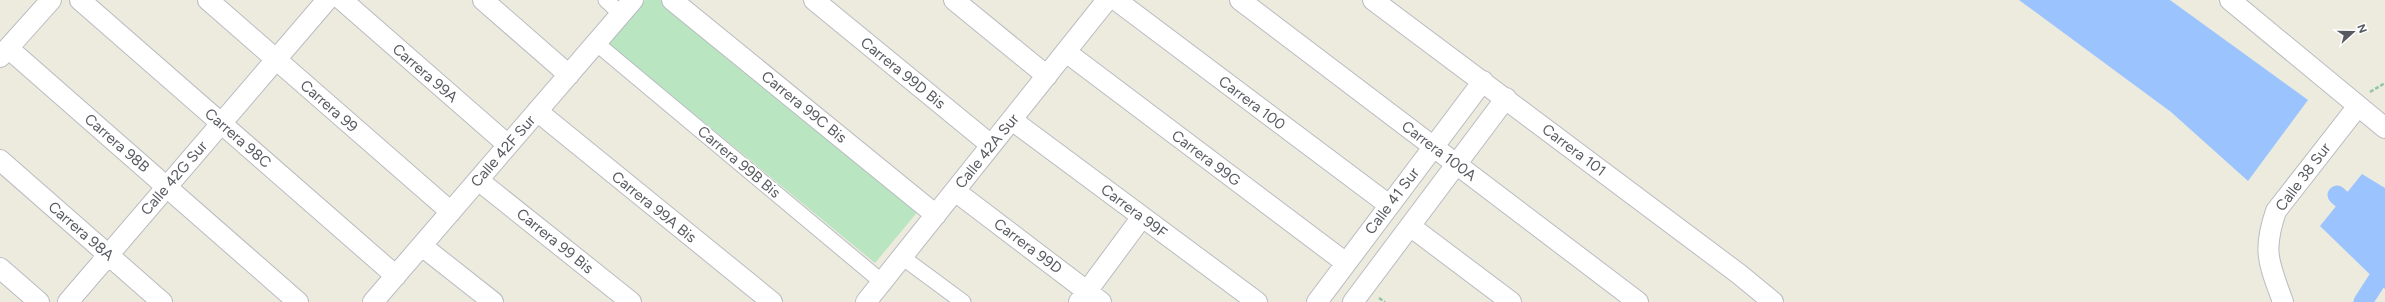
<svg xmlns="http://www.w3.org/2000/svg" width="2385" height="302" viewBox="0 0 2385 302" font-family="Figtree,sans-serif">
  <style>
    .green { fill: #b9e5c0 }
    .water { fill: #9bc4ff }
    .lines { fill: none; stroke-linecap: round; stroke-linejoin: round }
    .canal { stroke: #9bc4ff; stroke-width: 19 }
    .pedestrian-casing { stroke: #b9bbc1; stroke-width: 17 }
    .minor-casing { stroke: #b9bbc1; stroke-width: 22 }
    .path { stroke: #91c6a8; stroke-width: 2.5; stroke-dasharray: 4 2; stroke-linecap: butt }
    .pedestrian { stroke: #fff; stroke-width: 15 }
    .minor { stroke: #fff; stroke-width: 20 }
    .labels { text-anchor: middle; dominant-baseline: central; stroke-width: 4; stroke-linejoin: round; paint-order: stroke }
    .street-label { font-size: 15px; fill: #575a60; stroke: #fff }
  </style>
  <rect width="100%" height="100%" fill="#ecebde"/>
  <path class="green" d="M 645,0 L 664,0 L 919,210 L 875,263 L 609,44 Z"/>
  <path class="water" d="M 2019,0 L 2170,0 L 2308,100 L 2248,181 L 2171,112 Z
    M 2362,174 L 2385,188 L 2385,289 L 2320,226 Z"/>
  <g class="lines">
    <path class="canal" d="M 2337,195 L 2385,238
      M 2363,302 L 2385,268"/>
    <g class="pedestrian-casing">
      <path id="pedestrian" d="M 606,0 L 621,14
        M 596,43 L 882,282
        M 902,257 L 963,302"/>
    </g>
    <g class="minor-casing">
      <path id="minor" d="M 80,0 L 396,276
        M 208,0 L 451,212
        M 342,0 L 508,145
        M 483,0 L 569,75
        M 672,0 L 936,215
        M 814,0 L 991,145
        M 954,0 L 1047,76
        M 1116,0 L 1389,205
        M 1240,0 L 1638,302
        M 1373,0 L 1739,274 L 1773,302
        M 2230,0 L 2385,128
        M 8,48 L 298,302
        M 1066,52 L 1346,263
        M 0,57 L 51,0
        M 537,111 L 772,302
        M 1012,120 L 1257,302
        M 0,160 L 162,302
        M 478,180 L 631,302
        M 955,191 L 1101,302
        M 1410,226 L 1511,302
        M 422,246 L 493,302
        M 0,268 L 39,302
        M 68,302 L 327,0
        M 373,302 L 633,0
        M 866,302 L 1107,0
        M 1079,302 L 1142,217
        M 1317,302 L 1483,81
        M 1353,302 L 1506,98
        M 2283,302 C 2269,263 2262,252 2276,211 L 2358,106"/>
    </g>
    <path class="path" d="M 2370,92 L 2385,83
      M 1379,298 L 1385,302"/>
    <use href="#pedestrian" class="pedestrian"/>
    <use href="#minor" class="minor"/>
  </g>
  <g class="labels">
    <g class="street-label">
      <text transform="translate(425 73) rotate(41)">Carrera 99A</text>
      <text transform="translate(903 73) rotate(39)">Carrera 99D Bis</text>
      <text transform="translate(1252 103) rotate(37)">Carrera 100</text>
      <text transform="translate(329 106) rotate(41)">Carrera 99</text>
      <text transform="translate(804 107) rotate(39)">Carrera 99C Bis</text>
      <text transform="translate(238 138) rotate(41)">Carrera 98C</text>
      <text transform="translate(117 143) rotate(41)">Carrera 98B</text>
      <text transform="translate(1574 150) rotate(37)">Carrera 101</text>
      <text transform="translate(503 151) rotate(-49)">Calle 42F Sur</text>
      <text transform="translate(987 151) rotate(-51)">Calle 42A Sur</text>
      <text transform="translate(1439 151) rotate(37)">Carrera 100A</text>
      <text transform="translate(1206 158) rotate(37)">Carrera 99G</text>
      <text transform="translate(739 162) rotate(40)">Carrera 99B Bis</text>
      <text transform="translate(2303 177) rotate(-53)">Calle 38 Sur</text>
      <text transform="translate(174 178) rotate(-49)">Calle 42G Sur</text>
      <text transform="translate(1392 201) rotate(-53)">Calle 41 Sur</text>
      <text transform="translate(654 207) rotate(39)">Carrera 99A Bis</text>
      <text transform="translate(1134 211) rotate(37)">Carrera 99F</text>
      <text transform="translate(81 231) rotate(41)">Carrera 98A</text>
      <text transform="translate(555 241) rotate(39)">Carrera 99 Bis</text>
      <text transform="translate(1028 246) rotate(37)">Carrera 99D</text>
    </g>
  </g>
  <g transform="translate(2353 32) rotate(69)" stroke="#ffffff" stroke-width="3" paint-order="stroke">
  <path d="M0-3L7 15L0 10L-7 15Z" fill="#575a60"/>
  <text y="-6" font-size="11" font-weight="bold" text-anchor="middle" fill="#575a60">N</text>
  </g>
</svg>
